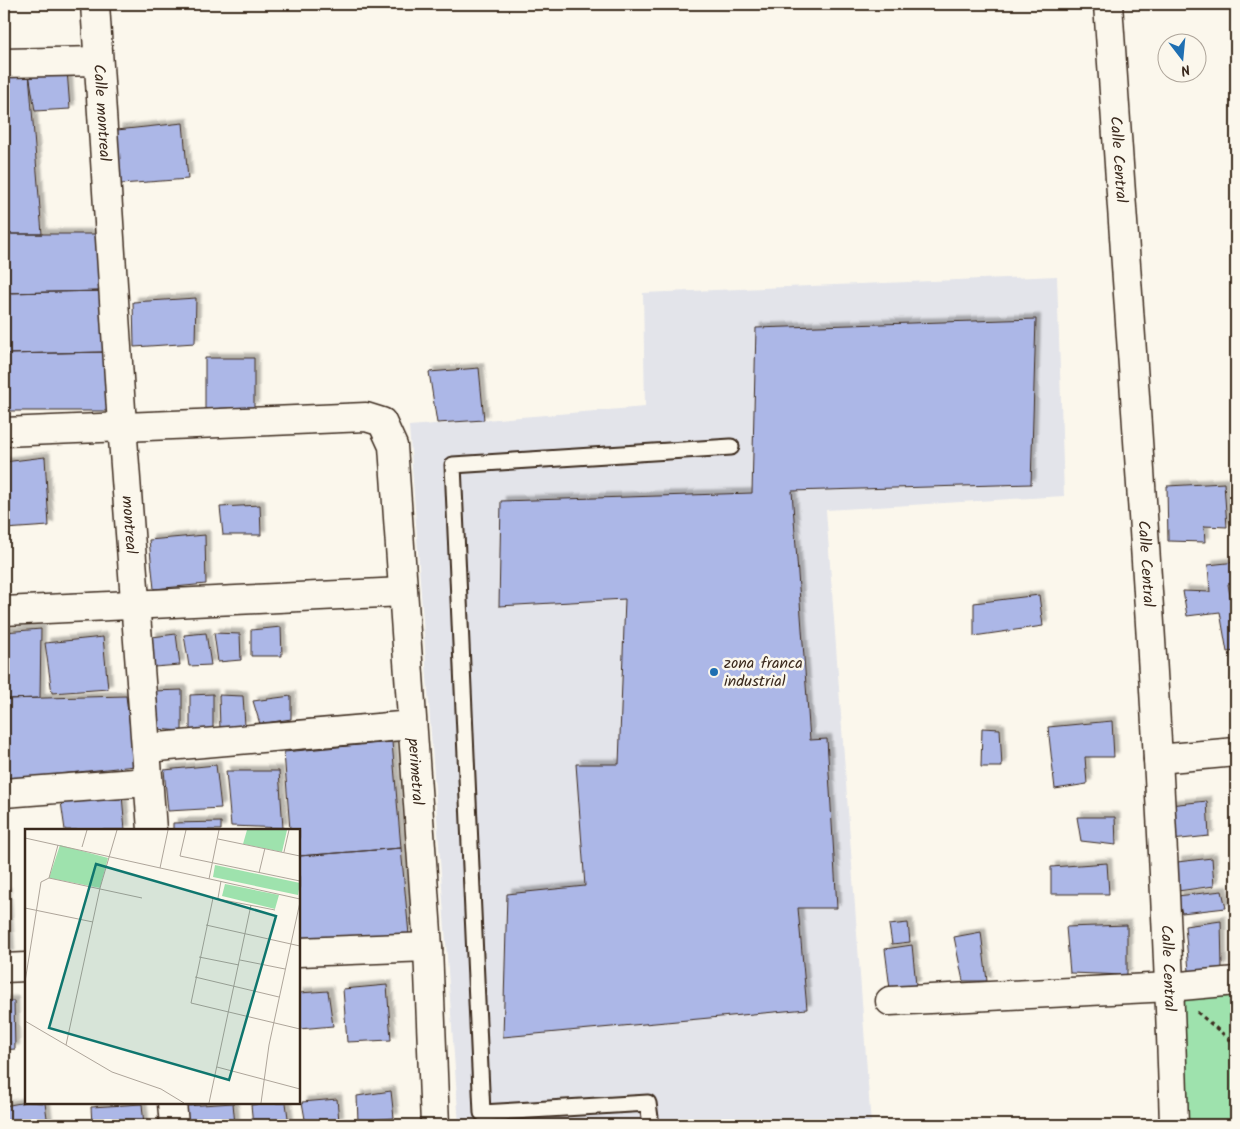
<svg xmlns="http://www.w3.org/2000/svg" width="1240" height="1129" viewBox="0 0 1240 1129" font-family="Kalam,sans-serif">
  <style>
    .built { fill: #e3e4ea }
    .green { fill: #9ee2ad; stroke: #6c8666 }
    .building { fill: #acb7e7; stroke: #3b2a1e; filter: url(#shadow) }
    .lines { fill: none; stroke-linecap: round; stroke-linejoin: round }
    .service-casing { stroke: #3b2a1e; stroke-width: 19 }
    .minor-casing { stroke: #3b2a1e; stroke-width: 31 }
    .path { stroke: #3b2a1e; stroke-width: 3; stroke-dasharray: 4 4; stroke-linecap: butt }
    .service { stroke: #fbf7ec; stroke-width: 15 }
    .minor { stroke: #fbf7ec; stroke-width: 28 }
    .poi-dot { fill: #1f6fb2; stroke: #fbf7ec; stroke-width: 2 }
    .labels { text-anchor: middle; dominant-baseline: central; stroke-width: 5; stroke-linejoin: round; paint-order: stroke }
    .street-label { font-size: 16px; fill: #3b2a1e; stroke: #fbf7ec }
    .poi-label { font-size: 16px; fill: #3b2a1e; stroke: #fbf7ec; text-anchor: start }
    .inset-road { fill: none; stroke: #aea59a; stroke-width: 1 }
    .view { fill: #0f766e; fill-opacity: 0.15; stroke: #0f766e; stroke-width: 2.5 }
    .inset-edge { fill: none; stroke: #3b2a1e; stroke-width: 2.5 }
  </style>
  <defs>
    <filter id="shadow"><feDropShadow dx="4.5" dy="-4.5" stdDeviation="1" flood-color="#0004"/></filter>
  </defs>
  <rect width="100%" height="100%" fill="#fbf7ec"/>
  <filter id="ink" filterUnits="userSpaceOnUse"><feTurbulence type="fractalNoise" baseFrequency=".02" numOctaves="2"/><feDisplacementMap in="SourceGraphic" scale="10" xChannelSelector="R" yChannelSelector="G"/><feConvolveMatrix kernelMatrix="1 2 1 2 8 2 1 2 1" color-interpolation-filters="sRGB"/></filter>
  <g filter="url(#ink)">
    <path class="built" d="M 1057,276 L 1064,496 L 826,510 L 871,1125 L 459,1125 L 409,426 L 645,407 L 643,293 Z"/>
    <path class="green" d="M 1236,981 L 1236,1125 L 1174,1125 L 1170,987 Z"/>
    <path class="building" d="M 67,70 L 70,109 L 35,111 L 29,73 Z
      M 29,73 L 42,234 L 4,234 L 4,74 Z
      M 183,123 L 188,179 L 121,184 L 117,130 Z
      M 4,234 L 101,234 L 103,291 L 4,293 Z
      M 103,291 L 104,352 L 4,354 L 4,293 Z
      M 196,298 L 195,343 L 134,347 L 133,302 Z
      M 1036,319 L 1031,484 L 792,491 L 810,740 L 827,739 L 837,908 L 798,908 L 807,1009 L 503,1037 L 507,894 L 585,886 L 576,764 L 619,764 L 625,599 L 499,606 L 501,501 L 752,493 L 756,328 Z
      M 108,352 L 110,411 L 4,411 L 4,354 Z
      M 205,358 L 254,358 L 254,407 L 205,409 Z
      M 479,368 L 484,420 L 437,423 L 429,372 Z
      M 45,457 L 49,526 L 5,529 L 4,462 Z
      M 1224,483 L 1227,527 L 1204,526 L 1205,542 L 1168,541 L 1167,486 Z
      M 260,505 L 261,535 L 223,535 L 220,507 Z
      M 205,535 L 206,584 L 154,589 L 149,540 Z
      M 1236,562 L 1236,581 L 1228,584 L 1234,619 L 1236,619 L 1236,651 L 1227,652 L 1220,612 L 1187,616 L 1183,591 L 1210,592 L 1208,565 Z
      M 1039,595 L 1043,626 L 974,636 L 974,603 Z
      M 281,627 L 282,656 L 251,656 L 251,630 Z
      M 41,629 L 40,698 L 4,699 L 4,632 Z
      M 206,633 L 211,665 L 189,666 L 184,635 Z
      M 214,633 L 240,634 L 241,660 L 218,662 Z
      M 176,634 L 180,665 L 154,667 L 152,637 Z
      M 103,637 L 108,689 L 52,693 L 45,643 Z
      M 182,690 L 182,731 L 156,729 L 153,691 Z
      M 213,694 L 213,728 L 190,731 L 190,695 Z
      M 219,695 L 243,696 L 245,725 L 220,729 Z
      M 126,696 L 135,766 L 4,780 L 4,699 Z
      M 291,696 L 291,719 L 260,724 L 253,701 Z
      M 1112,721 L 1114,757 L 1085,757 L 1087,784 L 1055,789 L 1048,727 Z
      M 982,728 L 1000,729 L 1002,767 L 981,767 Z
      M 392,742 L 401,848 L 299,856 L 299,830 L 290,830 L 284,752 Z
      M 216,765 L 221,808 L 168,811 L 164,770 Z
      M 226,771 L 279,771 L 283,828 L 231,826 Z
      M 122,795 L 125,830 L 65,830 L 61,802 Z
      M 1207,801 L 1209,836 L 1172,840 L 1169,805 Z
      M 1077,817 L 1115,817 L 1116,845 L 1081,841 Z
      M 221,822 L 221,830 L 173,830 L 173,823 Z
      M 401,848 L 409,935 L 299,938 L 299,856 Z
      M 1212,858 L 1214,886 L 1178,891 L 1177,862 Z
      M 1107,863 L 1109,894 L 1051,894 L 1051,867 Z
      M 1222,891 L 1226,908 L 1182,913 L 1177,896 Z
      M 4,892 L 6,892 L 10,955 L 4,955 Z
      M 1221,921 L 1222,968 L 1189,971 L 1185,926 Z
      M 908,923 L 910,942 L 892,944 L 889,925 Z
      M 1127,925 L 1127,975 L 1070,973 L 1066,927 Z
      M 981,932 L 987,981 L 963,981 L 954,937 Z
      M 912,945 L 916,985 L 890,989 L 885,949 Z
      M 387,985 L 391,1040 L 347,1042 L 343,989 Z
      M 328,991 L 333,1026 L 299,1029 L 299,993 Z
      M 4,1001 L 14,1001 L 15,1049 L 4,1050 Z
      M 391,1091 L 394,1118 L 358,1121 L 357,1096 Z
      M 337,1099 L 339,1121 L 306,1125 L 302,1102 Z
      M 26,1102 L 45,1103 L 48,1125 L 4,1125 L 4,1106 Z
      M 233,1103 L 235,1125 L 186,1125 L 186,1106 Z
      M 268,1103 L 286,1103 L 289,1125 L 253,1125 L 251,1105 Z
      M 142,1104 L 144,1125 L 92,1125 L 91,1107 Z"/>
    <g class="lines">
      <g class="service-casing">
        <path id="service" d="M 651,1125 L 648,1103 L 482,1113 L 453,465 L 731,447"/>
      </g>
      <g class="minor-casing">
        <g id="minor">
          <path id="s1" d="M 95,4 L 122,425 L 152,830"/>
          <path id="s2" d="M 1108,4 C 1133,377 1163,751 1174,1125"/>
          <path d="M 4,63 L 98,61"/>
          <path id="s3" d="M 4,432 L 366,417 L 382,422 L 393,446 L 428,947 L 435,1125"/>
          <path d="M 4,611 L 403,592"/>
          <path d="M 146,748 L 412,725"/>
          <path d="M 1158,759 L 1236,752"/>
          <path d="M 4,793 L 148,782"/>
          <path d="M 299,952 L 428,947"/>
          <path d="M 4,968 L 26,967"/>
          <path d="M 890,1001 L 1170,987 L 1236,981"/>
          <path d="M 172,1103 L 174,1125"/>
        </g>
      </g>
      <path class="path" d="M 1197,1012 L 1236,1045"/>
      <use href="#service" class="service"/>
      <use href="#minor" class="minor"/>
    </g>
  </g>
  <circle class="poi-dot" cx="714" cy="672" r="5"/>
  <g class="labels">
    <g class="street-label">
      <text stroke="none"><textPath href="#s1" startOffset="109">Calle montreal</textPath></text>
      <text stroke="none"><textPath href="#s2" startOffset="156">Calle Central</textPath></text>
      <text stroke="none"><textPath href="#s1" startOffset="522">montreal</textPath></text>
      <text stroke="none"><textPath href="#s2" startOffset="561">Calle Central</textPath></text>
      <text stroke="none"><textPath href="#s3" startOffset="732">perimetral</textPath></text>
      <text stroke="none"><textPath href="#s2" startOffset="966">Calle Central</textPath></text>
    </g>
    <g class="poi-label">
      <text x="724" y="663">zona franca<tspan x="724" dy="18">industrial</tspan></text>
    </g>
  </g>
  <g transform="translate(25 829)">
    <rect width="275" height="275" fill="#fbf7ec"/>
    <path d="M 222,1 L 262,1 L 257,23 L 218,15 ZM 35,16 L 83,29 L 75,59 L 24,49 ZM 190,36 L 275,54 L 273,66 L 188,48 ZM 200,55 L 254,66 L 250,80 L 197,67 Z" fill="#9ee2ad"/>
    <path class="inset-road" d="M 161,1 L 155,27 L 275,52M 0,9 L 275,70M 193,10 L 275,27M 57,18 L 62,1M 259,23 L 264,1M 135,39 L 143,1M 234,44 L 240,19M 24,49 L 117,69M 184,50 L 194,1M 193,69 L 196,52M 0,79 L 68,93M 250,81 L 188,69 L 166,174 L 275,200M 181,96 L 275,117M 174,128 L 214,136M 215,131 L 260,140M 170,148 L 254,168M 0,153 L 16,53 L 24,49 L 33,16M 0,192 L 87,243 L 136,260 L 159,274M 41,216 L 75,59 L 92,1M 192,238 L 275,260M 184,274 L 226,76M 236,274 L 244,216 L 275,73"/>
    <path class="view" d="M 71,35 L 251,87 L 204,251 L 24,199 Z"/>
    <rect width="275" height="275" class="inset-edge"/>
  </g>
  <rect width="1240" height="1129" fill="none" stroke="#fbf7ec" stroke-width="20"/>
  <rect x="10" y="10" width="1220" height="1109" fill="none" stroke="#3b2a1e" stroke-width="2" filter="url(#ink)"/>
  <g transform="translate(1182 58) rotate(164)"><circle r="24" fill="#fbf7ec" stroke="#aea59a"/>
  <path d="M0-4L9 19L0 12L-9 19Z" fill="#1f6fb2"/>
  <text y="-8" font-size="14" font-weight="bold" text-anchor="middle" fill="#3b2a1e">N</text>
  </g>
</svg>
